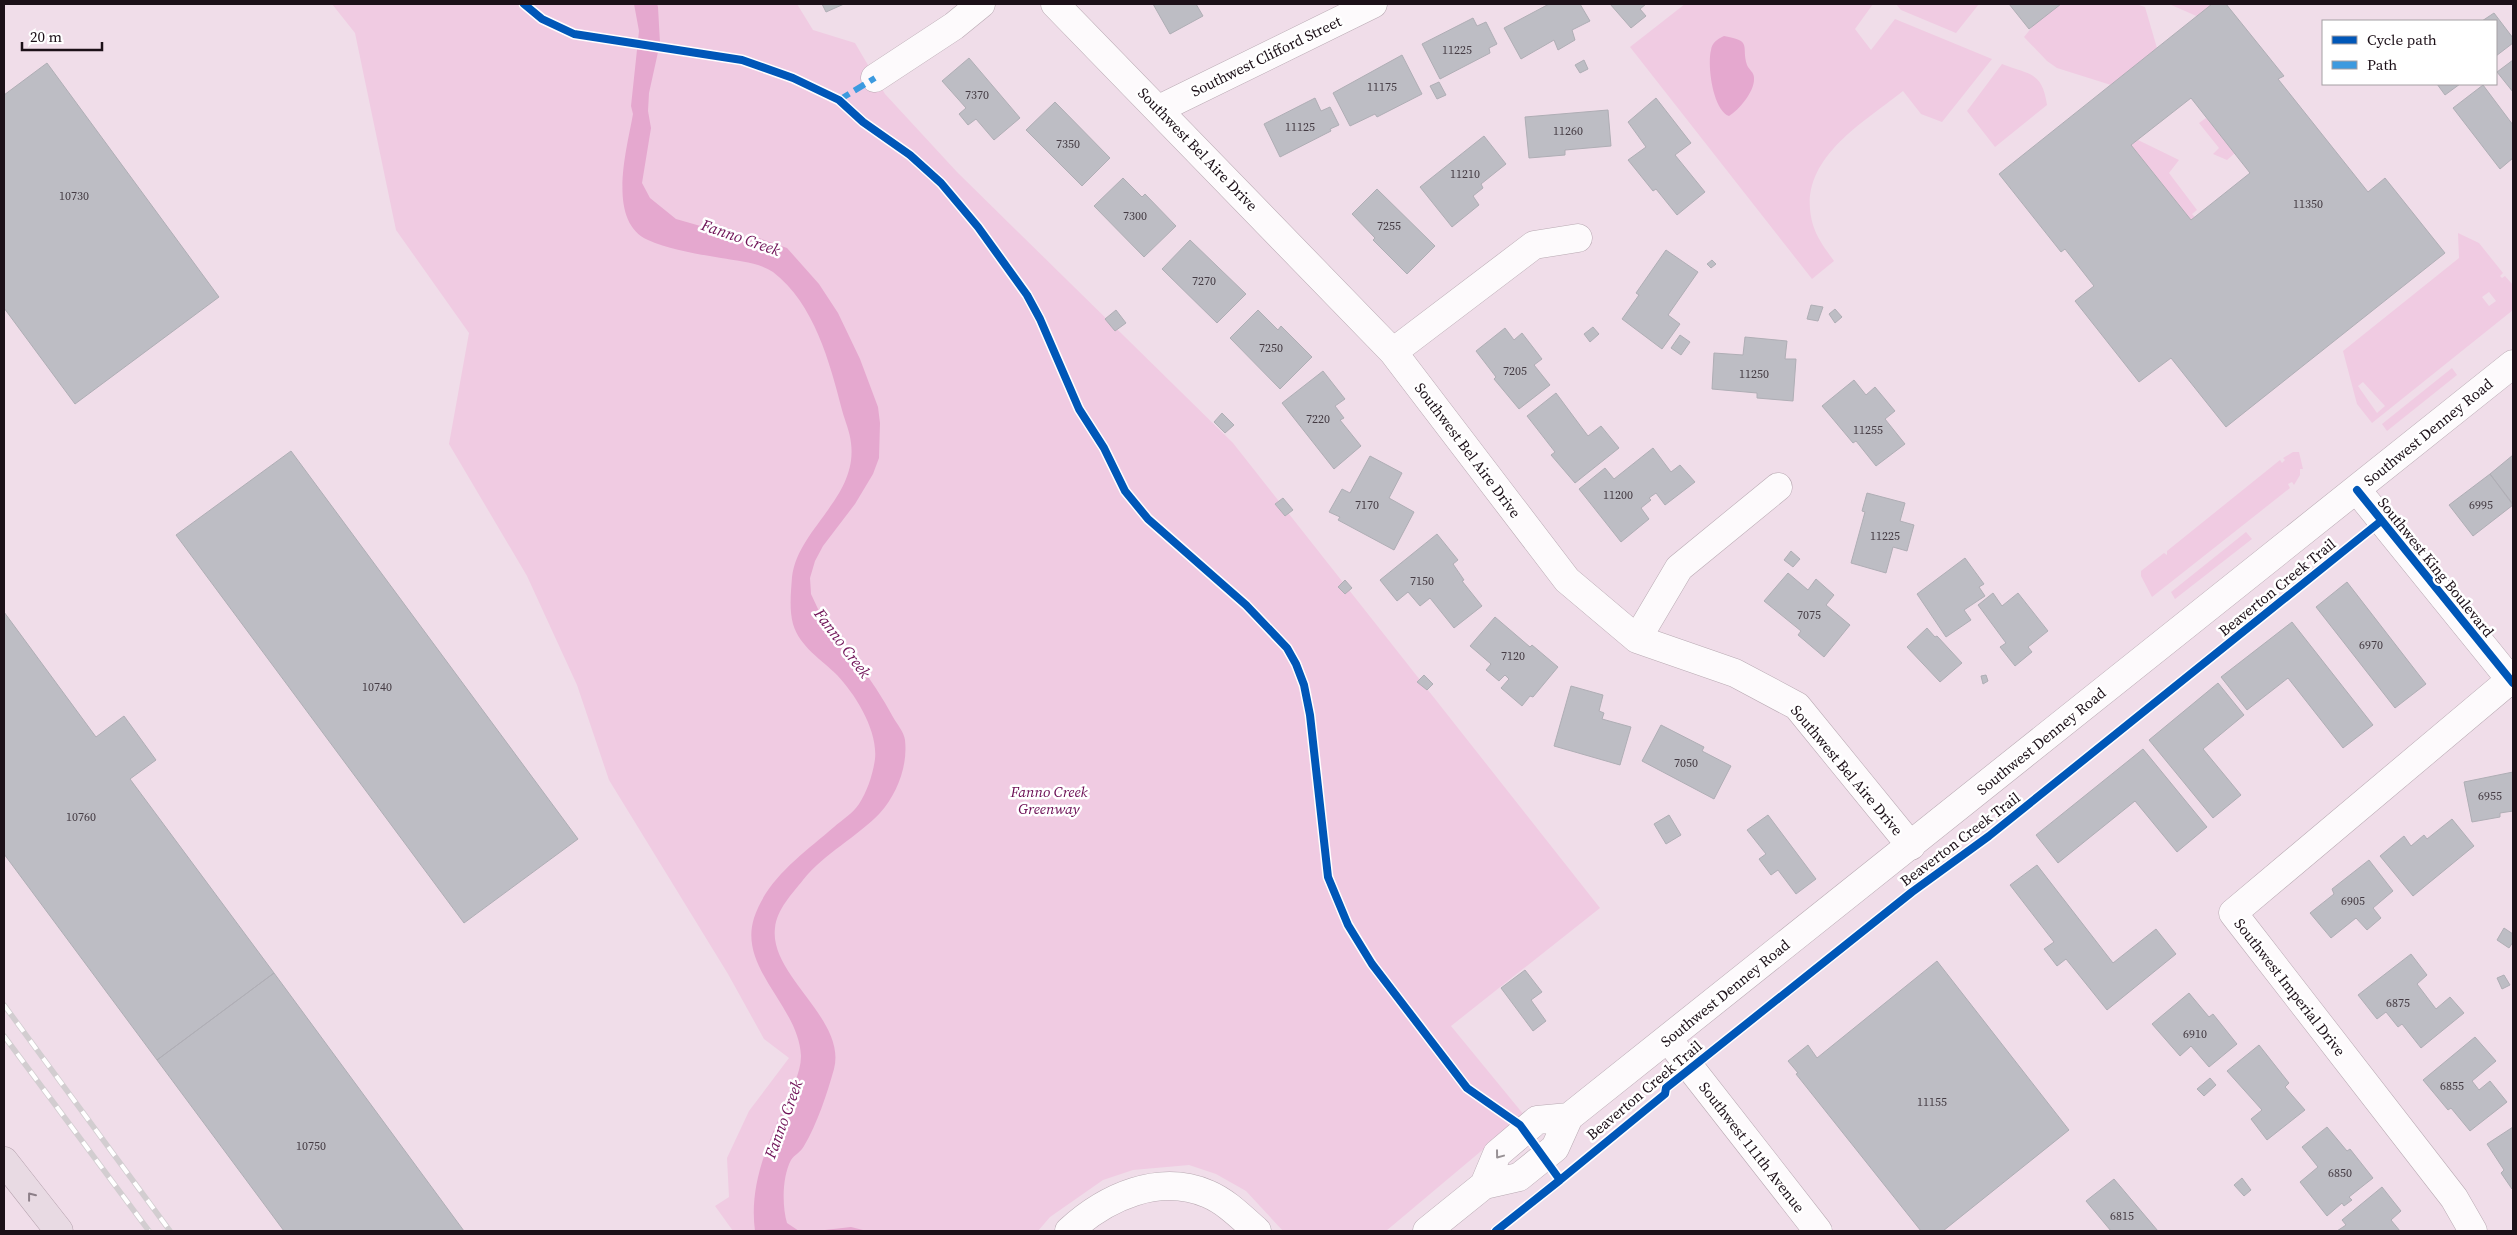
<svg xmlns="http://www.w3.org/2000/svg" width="2517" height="1235" viewBox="0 0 2517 1235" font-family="'Source Serif 4',serif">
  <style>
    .green { fill: #f0cbe2; fill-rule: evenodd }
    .water { fill: #e5a8cf }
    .building { fill: #bdbdc4; stroke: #afaeb5; fill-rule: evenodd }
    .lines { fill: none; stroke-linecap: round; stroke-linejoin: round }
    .street-casing { stroke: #b8a9b2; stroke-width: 29 }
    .secondary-casing { stroke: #b8a9b2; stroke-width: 29 }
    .highway-casing { stroke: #b5a2ae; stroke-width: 29 }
    .street { stroke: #fdfafc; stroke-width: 28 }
    .secondary { stroke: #fdfafc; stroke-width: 28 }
    .highway { stroke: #e8dae3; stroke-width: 28 }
    .rail-casing { stroke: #d2cdd0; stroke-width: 5.5 }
    .rail { stroke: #fff; stroke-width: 4; stroke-dasharray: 11; stroke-linecap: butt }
    .quiet { stroke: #3c9adf; stroke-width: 6; stroke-dasharray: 12 6; stroke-linecap: butt }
    .cycleway-casing { stroke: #fff; stroke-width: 11 }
    .cycleway { stroke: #0057b8; stroke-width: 8 }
    .oneway { stroke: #989195 }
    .oneway2 { stroke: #8c7f88 }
    .labels { text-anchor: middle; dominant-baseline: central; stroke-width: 5; stroke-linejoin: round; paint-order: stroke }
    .number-label { font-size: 12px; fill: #443b43 }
    .street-label { font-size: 15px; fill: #1c1018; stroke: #fff }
    .park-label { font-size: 15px; font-style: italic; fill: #6a0b52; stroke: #fff }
    .water-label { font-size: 16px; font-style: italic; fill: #6f1257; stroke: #fff }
  </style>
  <rect width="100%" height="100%" fill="#f0dde9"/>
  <path class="green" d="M 332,4 L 797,4 L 813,30 L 855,43 L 885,94 L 957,172 L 1233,443 L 1600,908 L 1451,1026 L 1524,1115 L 1386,1231 L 1283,1231 L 1246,1191 L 1216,1174 L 1189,1165 L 1133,1170 L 1103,1180 L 1050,1217 L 1038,1231 L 733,1231 L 715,1206 L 729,1197 L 727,1158 L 749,1111 L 789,1058 L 764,1039 L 728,974 L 609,780 L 577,685 L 527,576 L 449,444 L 469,333 L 396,230 L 355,33 Z
    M 1685,4 L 1873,4 L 1855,29 L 1871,50 L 1895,19 L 1992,59 L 1942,122 L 1921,114 L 1903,91 C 1862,124 1794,161 1813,225 C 1817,238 1826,250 1834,261 L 1812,279 L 1630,47 Z
    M 1896,4 L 1979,4 L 1956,33 L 1901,10 Z
    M 2051,4 L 2136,4 L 2145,7 L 2157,48 L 2111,85 L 2057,68 L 2047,61 L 2024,37 Z
    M 2169,4 L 2219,4 L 2201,18 Z
    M 2002,64 C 2031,75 2042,72 2047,105 L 1995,147 L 1967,111 Z
    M 2206,118 L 2235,153 L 2227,160 L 2213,154 L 2219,148 L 2199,123 Z
    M 2138,140 L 2179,160 L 2169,173 L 2197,210 L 2192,214 L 2195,217 L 2191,220 L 2131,145 Z
    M 2458,233 L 2479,243 L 2503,273 L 2500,276 L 2502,278 L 2505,276 L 2513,285 L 2513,310 L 2372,423 L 2357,404 L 2343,351 L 2459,258 ZM 2489,292 L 2496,301 L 2489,306 L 2482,297 ZM 2363,382 L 2385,406 L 2377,413 L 2358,386 Z
    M 2452,368 L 2457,375 L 2387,431 L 2382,424 Z
    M 2293,452 L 2299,452 L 2303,469 L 2300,469 L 2300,475 L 2294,485 L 2292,482 L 2288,484 L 2290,488 L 2152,597 L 2141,576 L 2141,571 L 2164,553 L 2167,555 L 2167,551 L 2280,460 L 2282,463 L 2285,460 L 2283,458 Z
    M 2246,532 L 2252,539 L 2175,599 L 2171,592 Z"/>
  <path class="water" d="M 634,4 L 657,4 L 658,7 L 660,43 L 649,93 L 648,111 L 651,128 L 642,183 L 650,198 L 676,219 L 739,237 L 756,237 L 787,248 L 819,284 L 838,313 L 860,359 L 878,407 L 880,423 L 879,458 L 873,474 L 855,504 L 823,546 L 815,561 L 810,578 L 811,594 L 818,609 C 844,644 872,678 893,717 C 897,724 904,732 905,740 C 908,766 897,794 880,813 C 857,837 825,853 803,880 C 792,894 777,909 775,928 C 769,976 847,1019 834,1069 C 827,1094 817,1124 804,1146 C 801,1152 794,1155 791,1160 C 782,1177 782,1206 787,1223 L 799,1231 L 755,1231 C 749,1187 766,1147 784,1107 C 790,1091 801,1074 801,1056 C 799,1006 738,969 754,918 C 767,878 804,853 834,827 C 842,820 853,813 859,804 C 867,792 873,774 875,759 C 878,731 856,695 837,675 C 821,659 800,647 793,624 C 789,609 791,592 792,577 C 798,528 858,498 851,443 C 850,432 845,421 842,410 C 830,363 814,303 773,272 C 758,262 738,261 721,258 C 698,254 670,250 648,240 C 606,221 627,149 633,114 L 631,106 L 639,31 Z
    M 1724,36 C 1753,41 1741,46 1747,65 C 1749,70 1754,72 1754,78 C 1755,91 1739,110 1729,116 C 1713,110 1707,66 1711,50 C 1712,43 1717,39 1724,36 Z
    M 851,1227 L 867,1231 L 816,1231 Z"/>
  <path class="building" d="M 822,4 L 844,4 L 826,12 Z
    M 1153,4 L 1196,4 L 1203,16 L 1170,34 Z
    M 1549,4 L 1580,4 L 1590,21 L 1572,30 L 1575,40 L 1558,50 L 1554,40 L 1521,59 L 1504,28 Z
    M 1610,4 L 1646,4 L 1640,9 L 1646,16 L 1631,28 Z
    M 2009,4 L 2061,4 L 2029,29 Z
    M 2212,4 L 2226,4 L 2284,76 L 2278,79 L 2368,192 L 2385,178 L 2445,253 L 2226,427 L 2171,358 L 2139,382 L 2075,301 L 2094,286 L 2065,249 L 2061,252 L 1999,174 ZM 2191,98 L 2250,173 L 2191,220 L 2131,145 Z
    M 2494,13 L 2513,38 L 2513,43 L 2496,56 L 2496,21 L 2482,21 Z
    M 1473,18 L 1477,26 L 1486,22 L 1497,44 L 1489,48 L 1490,53 L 1440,79 L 1422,44 Z
    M 1402,55 L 1422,94 L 1377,117 L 1375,114 L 1350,126 L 1333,93 Z
    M 969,58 L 1020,118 L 994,140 L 976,119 L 968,125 L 959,114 L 966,108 L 942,81 Z
    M 1584,60 L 1588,69 L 1580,73 L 1575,65 Z
    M 2513,60 L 2513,92 L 2497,72 Z
    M 47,63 L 219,297 L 75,404 L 4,308 L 4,95 Z
    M 1439,82 L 1446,95 L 1437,99 L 1430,86 Z
    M 2437,84 L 2460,84 L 2445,95 Z
    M 2483,85 L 2513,125 L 2513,158 L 2500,169 L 2453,108 Z
    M 1315,98 L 1321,111 L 1330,107 L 1339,125 L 1330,129 L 1331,131 L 1280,157 L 1264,124 Z
    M 1656,98 L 1691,143 L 1675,155 L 1705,192 L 1677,215 L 1656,189 L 1653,191 L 1628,160 L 1646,147 L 1628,122 Z
    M 1055,102 L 1110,158 L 1082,186 L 1026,130 Z
    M 1608,110 L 1611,146 L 1565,150 L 1565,155 L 1529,158 L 1525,117 Z
    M 1484,136 L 1506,164 L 1481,184 L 1483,188 L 1473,196 L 1479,205 L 1452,227 L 1420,187 Z
    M 1123,178 L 1142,197 L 1145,194 L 1176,226 L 1144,257 L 1094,206 Z
    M 1377,189 L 1435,246 L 1407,274 L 1373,240 L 1375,238 L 1352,214 Z
    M 1190,240 L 1246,294 L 1217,323 L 1162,269 Z
    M 1666,250 L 1698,272 L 1668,315 L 1680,324 L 1662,349 L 1622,319 L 1639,295 L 1636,293 Z
    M 1712,260 L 1716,264 L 1711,268 L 1707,264 Z
    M 1811,305 L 1823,307 L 1818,321 L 1807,319 Z
    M 1835,309 L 1842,317 L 1835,323 L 1829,314 Z
    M 1116,310 L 1126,323 L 1115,331 L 1105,319 Z
    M 1258,310 L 1278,330 L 1281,326 L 1312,357 L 1280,389 L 1230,338 Z
    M 1593,327 L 1599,334 L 1590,342 L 1584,334 Z
    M 1505,328 L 1514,340 L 1522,333 L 1542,359 L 1534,365 L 1550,385 L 1519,409 L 1494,379 L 1496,377 L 1476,351 Z
    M 1680,335 L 1690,342 L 1681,355 L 1671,348 Z
    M 1745,337 L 1787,341 L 1785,359 L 1796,359 L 1793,401 L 1757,398 L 1757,393 L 1712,389 L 1714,353 L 1743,355 Z
    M 1323,371 L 1345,399 L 1335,406 L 1344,418 L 1340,420 L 1361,446 L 1334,469 L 1282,403 Z
    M 1854,380 L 1866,395 L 1875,387 L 1895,411 L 1885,419 L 1905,444 L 1876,466 L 1856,441 L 1853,443 L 1822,406 Z
    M 1556,393 L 1588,436 L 1601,426 L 1619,448 L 1575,483 L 1551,455 L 1555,452 L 1527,416 Z
    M 1222,413 L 1234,425 L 1225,433 L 1214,422 Z
    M 1653,448 L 1671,472 L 1680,465 L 1695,482 L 1665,505 L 1656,493 L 1649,498 L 1651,500 L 1641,508 L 1649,519 L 1621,542 L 1579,489 L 1605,468 L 1614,479 Z
    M 291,451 L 578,839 L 464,923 L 176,535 Z
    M 2513,455 L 2513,504 L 2490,474 Z
    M 1370,456 L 1402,473 L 1389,498 L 1414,512 L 1394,550 L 1338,520 L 1340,517 L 1329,512 L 1342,489 L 1350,493 Z
    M 2490,474 L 2513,505 L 2473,536 L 2449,505 Z
    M 1867,493 L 1905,503 L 1900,521 L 1914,525 L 1907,551 L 1893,547 L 1886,573 L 1851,563 L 1865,512 L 1862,511 Z
    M 1283,498 L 1293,510 L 1285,516 L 1275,504 Z
    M 1437,534 L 1458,560 L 1453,564 L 1464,580 L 1462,581 L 1482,606 L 1454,628 L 1430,598 L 1420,606 L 1408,592 L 1397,601 L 1380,580 Z
    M 1791,551 L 1800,559 L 1793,567 L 1784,560 Z
    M 1965,558 L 1984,584 L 1979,587 L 1985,596 L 1964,610 L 1971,620 L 1946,637 L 1917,594 Z
    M 1788,573 L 1808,590 L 1816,579 L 1834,595 L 1826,605 L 1850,625 L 1824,657 L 1798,635 L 1801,631 L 1764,601 Z
    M 1345,580 L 1352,588 L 1345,594 L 1338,587 Z
    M 2347,582 L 2426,684 L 2395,708 L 2316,607 Z
    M 1993,593 L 2002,606 L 2018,593 L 2048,631 L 2028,647 L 2032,652 L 2015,666 L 2000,647 L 2006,643 L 1978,605 Z
    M 4,612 L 96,737 L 124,716 L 156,760 L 130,779 L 274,973 L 157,1060 L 4,854 Z
    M 1495,617 L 1530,647 L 1532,645 L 1558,667 L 1533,697 L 1530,696 L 1522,706 L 1501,688 L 1509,679 L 1505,675 L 1499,681 L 1486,670 L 1491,664 L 1470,646 Z
    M 2292,622 L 2373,725 L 2343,748 L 2288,678 L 2247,710 L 2221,677 Z
    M 1927,628 L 1935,637 L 1937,636 L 1962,663 L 1940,682 L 1907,647 Z
    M 1424,675 L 1433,684 L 1427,690 L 1417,682 Z
    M 1986,675 L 1988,681 L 1983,684 L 1981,676 Z
    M 2218,683 L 2244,715 L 2203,749 L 2241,795 L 2213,818 L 2149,740 Z
    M 1571,686 L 1603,695 L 1599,711 L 1604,713 L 1602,719 L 1631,727 L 1620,765 L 1554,746 Z
    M 1661,725 L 1704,747 L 1702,751 L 1731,766 L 1714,799 L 1642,761 Z
    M 2143,749 L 2207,827 L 2177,852 L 2135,801 L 2058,863 L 2036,835 Z
    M 2513,772 L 2513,811 L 2500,813 L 2500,817 L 2472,822 L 2464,782 Z
    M 1669,815 L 1681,835 L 1666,844 L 1654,824 Z
    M 1768,815 L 1816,879 L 1796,894 L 1778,870 L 1771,875 L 1759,859 L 1766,854 L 1747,830 Z
    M 2452,819 L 2474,846 L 2413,896 L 2380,856 L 2404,836 L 2411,846 L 2424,835 L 2427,839 Z
    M 2369,860 L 2393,891 L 2373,908 L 2381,918 L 2367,930 L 2356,918 L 2331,938 L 2310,913 L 2334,894 L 2332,889 Z
    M 2037,865 L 2113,963 L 2156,929 L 2176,954 L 2107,1010 L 2066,959 L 2057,966 L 2044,949 L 2054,942 L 2010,885 Z
    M 2504,928 L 2513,934 L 2513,942 L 2509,948 L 2497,940 Z
    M 2411,954 L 2427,975 L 2417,984 L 2436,1009 L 2450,997 L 2464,1013 L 2421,1048 L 2402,1024 L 2398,1027 L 2386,1012 L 2377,1019 L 2358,995 Z
    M 1937,961 L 2069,1130 L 1943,1231 L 1921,1231 L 1796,1074 L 1798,1073 L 1788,1061 L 1808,1045 L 1817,1058 Z
    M 1525,970 L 1542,992 L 1531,1000 L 1546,1021 L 1533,1031 L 1501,988 Z
    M 274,973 L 464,1231 L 284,1231 L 157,1060 Z
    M 2504,975 L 2510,985 L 2502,989 L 2497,978 Z
    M 2189,993 L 2209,1017 L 2213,1014 L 2237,1044 L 2209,1067 L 2191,1046 L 2180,1056 L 2152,1024 Z
    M 2475,1037 L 2496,1061 L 2472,1081 L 2479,1090 L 2490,1081 L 2507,1102 L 2470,1131 L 2451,1108 L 2448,1110 L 2423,1080 Z
    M 2259,1045 L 2289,1083 L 2285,1087 L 2305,1110 L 2267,1140 L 2251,1119 L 2262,1110 L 2227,1071 Z
    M 2210,1078 L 2216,1085 L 2204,1096 L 2197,1089 Z
    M 2327,1127 L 2347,1151 L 2350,1149 L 2373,1178 L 2349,1197 L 2352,1200 L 2344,1206 L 2342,1203 L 2327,1216 L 2300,1182 L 2318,1167 L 2302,1147 Z
    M 2513,1127 L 2513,1188 L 2512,1189 L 2501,1173 L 2504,1170 L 2487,1144 Z
    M 2242,1178 L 2251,1190 L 2244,1196 L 2234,1185 Z
    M 2114,1179 L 2158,1231 L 2111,1231 L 2086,1201 Z
    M 2382,1187 L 2401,1211 L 2391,1220 L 2400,1231 L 2337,1231 L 2346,1225 L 2342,1220 Z"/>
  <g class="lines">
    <g class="street-casing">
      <path id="street" d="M 1055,4 L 1393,352 L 1567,580 L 1637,639 L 1735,673 L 1797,706 L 1911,846
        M 875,78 L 954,26 L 981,4
        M 1159,109 L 1373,4
        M 1393,352 L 1534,245 L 1578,238
        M 2357,490 L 2513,683
        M 1637,639 L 1679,568 L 1778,487
        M 1668,1039 L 1818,1231
        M 1069,1231 C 1106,1197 1159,1173 1208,1194 C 1227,1202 1242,1218 1257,1231
        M 2473,1231 L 2454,1198 L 2233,913 L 2509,681"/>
    </g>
    <g class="secondary-casing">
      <path id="secondary" d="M 1484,1185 L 1497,1154 L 1537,1120 L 1569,1117
        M 1427,1231 L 1484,1185 L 1519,1177 L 1555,1148 L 1569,1117 L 2513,364"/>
    </g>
    <g class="highway-casing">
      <path id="highway" d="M 4,1161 L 59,1231"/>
    </g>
    <use href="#street" class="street"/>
    <use href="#secondary" class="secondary"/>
    <use href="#highway" class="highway"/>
    <g class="rail-casing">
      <path id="rail" d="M 4,1005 L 170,1231
        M 4,1036 L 149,1231"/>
    </g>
    <use href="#rail" class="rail"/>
    <path class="quiet" d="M 839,100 L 875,78"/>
    <g class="cycleway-casing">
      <path id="cycleway" d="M 524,4 L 542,19 L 574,34 L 742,60 L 793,78 L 839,100 L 863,122 L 910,155 L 941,183 L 978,227 L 1027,295 L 1040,319 L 1079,409 L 1104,448 L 1125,491 L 1148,519 L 1246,605 L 1287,648 L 1296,664 L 1304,685 L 1310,715 L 1328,877 L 1348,925 L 1372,964 L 1467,1088 L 1520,1125 L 1560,1180 L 1496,1231
        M 2357,490 L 2513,683
        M 1560,1180 L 1665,1094 L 1666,1088 L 1912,892 L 1989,836 L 2381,521"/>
    </g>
    <use href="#cycleway" class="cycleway"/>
  </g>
  <defs><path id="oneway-chevron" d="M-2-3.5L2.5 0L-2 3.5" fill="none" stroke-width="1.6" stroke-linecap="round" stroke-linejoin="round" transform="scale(1.25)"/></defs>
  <use class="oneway" href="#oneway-chevron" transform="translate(1499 1155) rotate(127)"/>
  <use class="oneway2" href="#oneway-chevron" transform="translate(31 1196) rotate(-128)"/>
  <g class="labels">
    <g class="number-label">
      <text x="1457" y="50">11225</text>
      <text x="1382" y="87">11175</text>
      <text x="977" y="95">7370</text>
      <text x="1300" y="127">11125</text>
      <text x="1568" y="131">11260</text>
      <text x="1068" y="144">7350</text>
      <text x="1465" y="174">11210</text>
      <text x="74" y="196">10730</text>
      <text x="2308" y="204">11350</text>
      <text x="1135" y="216">7300</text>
      <text x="1389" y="226">7255</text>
      <text x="1204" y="281">7270</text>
      <text x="1271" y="348">7250</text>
      <text x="1515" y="371">7205</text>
      <text x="1754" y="374">11250</text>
      <text x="1318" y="419">7220</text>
      <text x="1868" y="430">11255</text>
      <text x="1618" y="495">11200</text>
      <text x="1367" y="505">7170</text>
      <text x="2481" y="505">6995</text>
      <text x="1885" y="536">11225</text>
      <text x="1422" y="581">7150</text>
      <text x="1809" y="615">7075</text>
      <text x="2371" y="645">6970</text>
      <text x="1513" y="656">7120</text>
      <text x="377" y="687">10740</text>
      <text x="1686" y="763">7050</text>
      <text x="2490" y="796">6955</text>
      <text x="81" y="817">10760</text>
      <text x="2353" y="901">6905</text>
      <text x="2398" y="1003">6875</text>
      <text x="2195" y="1034">6910</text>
      <text x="2452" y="1086">6855</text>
      <text x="1932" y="1102">11155</text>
      <text x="311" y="1146">10750</text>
      <text x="2340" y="1173">6850</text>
      <text x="2122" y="1216">6815</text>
    </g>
    <g class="street-label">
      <text transform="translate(1266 56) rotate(-26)">Southwest Clifford Street</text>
      <text transform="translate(1198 149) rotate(46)">Southwest Bel Aire Drive</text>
      <text transform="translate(2428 432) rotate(-39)">Southwest Denney Road</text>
      <text transform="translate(1468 450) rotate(53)">Southwest Bel Aire Drive</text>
      <text transform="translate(2436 567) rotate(51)">Southwest King Boulevard</text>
      <text transform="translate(2277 587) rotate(-39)">Beaverton Creek Trail</text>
      <text transform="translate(2041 741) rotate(-39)">Southwest Denney Road</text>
      <text transform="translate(1847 770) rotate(50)">Southwest Bel Aire Drive</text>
      <text transform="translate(1960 839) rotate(-37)">Beaverton Creek Trail</text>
      <text transform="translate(2290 987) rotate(52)">Southwest Imperial Drive</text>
      <text transform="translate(1725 993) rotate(-39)">Southwest Denney Road</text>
      <text transform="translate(1644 1090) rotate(-40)">Beaverton Creek Trail</text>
      <text transform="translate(1752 1147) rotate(52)">Southwest 111th Avenue</text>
    </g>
    <g class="park-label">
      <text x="1049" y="791">Fanno Creek<tspan x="1049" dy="17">Greenway</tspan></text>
    </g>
    <g class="water-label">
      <text transform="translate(741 237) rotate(19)">Fanno Creek</text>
      <text transform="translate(843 643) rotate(53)">Fanno Creek</text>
      <text transform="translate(783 1119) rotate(-70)">Fanno Creek</text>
    </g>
  </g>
  <rect width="2517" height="1235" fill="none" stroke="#1c1018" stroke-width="10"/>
  <rect x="2322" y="20" width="175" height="65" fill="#ffffff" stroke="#a49fa3"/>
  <rect x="2332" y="36" width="25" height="8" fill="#0057b8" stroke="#a49fa3"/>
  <text x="2367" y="45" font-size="15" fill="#1c1018">Cycle path</text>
  <rect x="2332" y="61" width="25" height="8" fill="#3c9adf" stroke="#a49fa3"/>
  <text x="2367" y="70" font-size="15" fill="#1c1018">Path</text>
  <path d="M22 42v8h80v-8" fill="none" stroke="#1c1018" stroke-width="2.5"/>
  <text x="30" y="42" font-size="15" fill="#1c1018" stroke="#ffffff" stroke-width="4" paint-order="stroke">20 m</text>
</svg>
